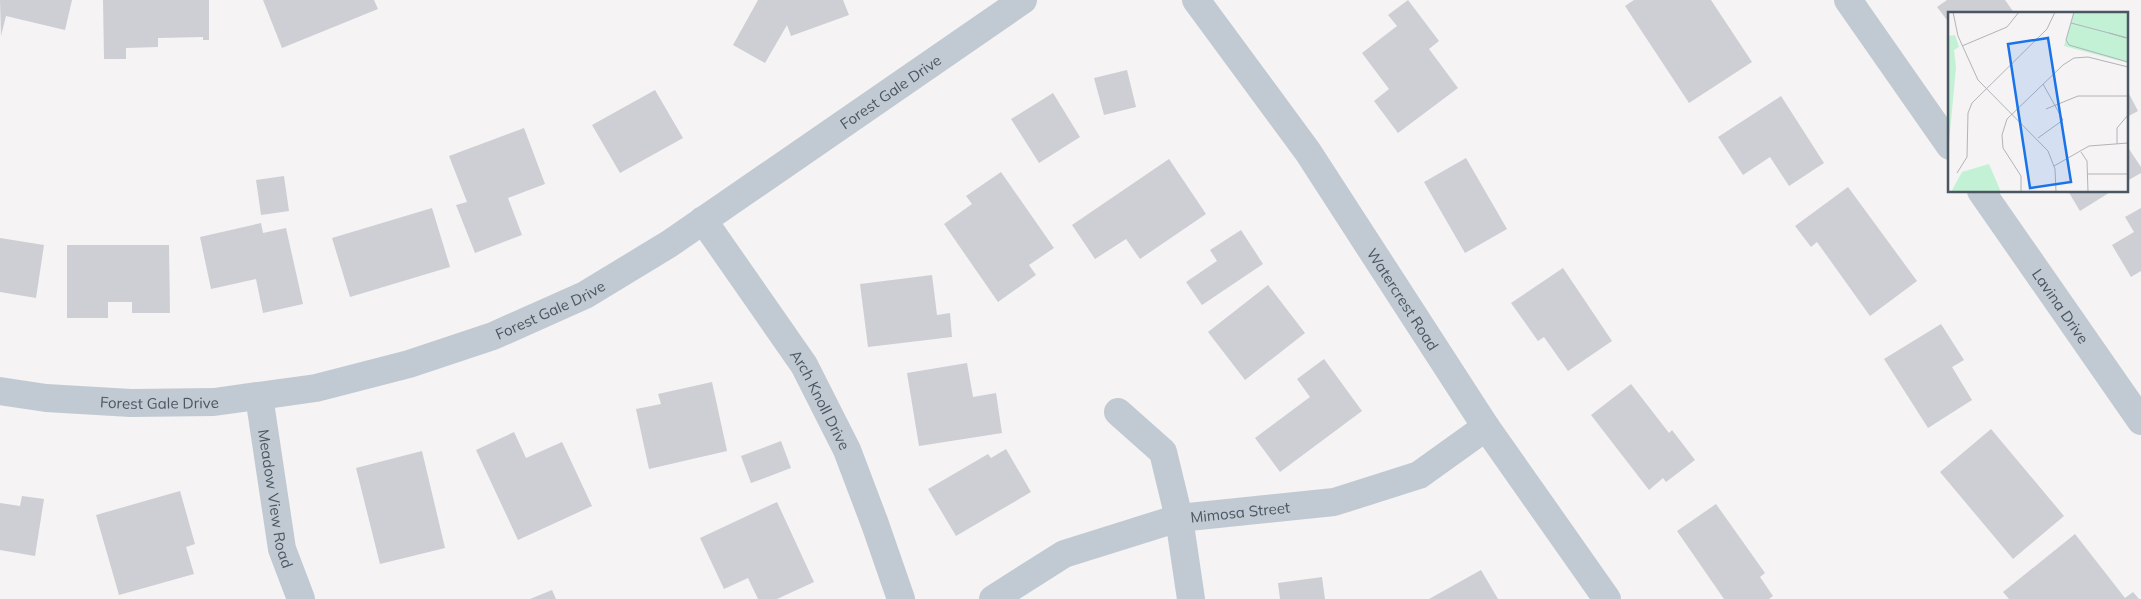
<svg xmlns="http://www.w3.org/2000/svg" width="2141" height="599" viewBox="0 0 2141 599" font-family="Mulish,sans-serif">
  <style>
    .building { fill: #cdcfd5 }
    .lines { fill: none; stroke-linecap: round; stroke-linejoin: round }
    .street { stroke: #c1cad2; stroke-width: 28 }
    .labels { text-anchor: middle; dominant-baseline: central; stroke-width: 5; stroke-linejoin: round; paint-order: stroke }
    .street-label { font-size: 15px; fill: #4a5661; stroke: #fff }
    .inset-road { fill: none; stroke: #b1b4b9; stroke-width: 1 }
    .view { fill: #1a73e8; fill-opacity: 0.15; stroke: #1a73e8; stroke-width: 2.5 }
    .inset-edge { fill: none; stroke: #4a5661; stroke-width: 2.5 }
  </style>
  <rect width="100%" height="100%" fill="#f5f3f3"/>
  <path class="building" d="M 0,0 L 72,0 L 65,30 L 6,16 L 1,36 Z
    M 103,0 L 209,0 L 209,40 L 203,40 L 203,37 L 158,38 L 158,47 L 126,48 L 126,59 L 104,59 Z
    M 263,0 L 374,0 L 378,9 L 282,48 Z
    M 758,0 L 843,0 L 849,15 L 791,36 L 787,25 L 765,63 L 733,45 Z
    M 1408,0 L 1439,41 L 1429,49 L 1458,88 L 1398,133 L 1374,101 L 1389,89 L 1362,53 L 1397,26 L 1388,15 Z
    M 1634,0 L 1711,0 L 1752,62 L 1689,103 L 1625,6 Z
    M 1947,0 L 2005,0 L 2015,14 L 1950,14 L 1950,24 L 1937,7 Z
    M 1127,70 L 1136,107 L 1104,115 L 1094,78 Z
    M 655,90 L 683,138 L 620,173 L 592,125 Z
    M 2127,90 L 2138,111 L 2127,117 Z
    M 1053,93 L 1080,137 L 1039,163 L 1011,119 Z
    M 1781,96 L 1824,163 L 1789,186 L 1770,157 L 1743,175 L 1718,137 Z
    M 524,128 L 545,184 L 508,198 L 522,235 L 475,253 L 456,205 L 467,202 L 449,156 Z
    M 2127,146 L 2141,167 L 2141,173 L 2127,181 Z
    M 1466,158 L 1507,229 L 1465,253 L 1424,182 Z
    M 1169,159 L 1206,214 L 1140,259 L 1126,239 L 1095,259 L 1072,225 Z
    M 1001,172 L 1054,248 L 1029,265 L 1036,275 L 998,302 L 944,224 L 972,204 L 966,196 Z
    M 284,176 L 289,211 L 261,215 L 256,180 Z
    M 1848,187 L 1917,281 L 1870,316 L 1817,242 L 1811,247 L 1795,226 Z
    M 2068,191 L 2112,191 L 2080,211 Z
    M 432,208 L 450,267 L 350,297 L 332,238 Z
    M 2141,208 L 2141,271 L 2131,277 L 2112,245 L 2134,232 L 2125,217 Z
    M 261,223 L 263,233 L 286,228 L 303,304 L 263,313 L 256,279 L 211,289 L 200,237 Z
    M 1241,230 L 1263,264 L 1202,305 L 1186,282 L 1217,261 L 1210,250 Z
    M 0,238 L 44,245 L 36,298 L 0,292 Z
    M 67,245 L 169,245 L 170,313 L 132,313 L 132,302 L 108,302 L 108,318 L 67,318 Z
    M 1563,268 L 1612,341 L 1568,371 L 1544,337 L 1538,341 L 1511,303 Z
    M 932,275 L 937,315 L 950,313 L 952,337 L 868,347 L 860,284 Z
    M 1268,285 L 1305,333 L 1245,380 L 1208,332 Z
    M 1941,324 L 1964,360 L 1952,367 L 1972,400 L 1928,428 L 1884,359 Z
    M 1324,359 L 1362,411 L 1280,472 L 1255,438 L 1310,397 L 1297,379 Z
    M 967,363 L 973,397 L 996,393 L 1002,433 L 919,446 L 907,373 Z
    M 712,382 L 727,451 L 649,469 L 636,409 L 661,404 L 658,394 Z
    M 1631,384 L 1669,433 L 1672,430 L 1695,460 L 1666,482 L 1663,478 L 1649,490 L 1591,415 Z
    M 1991,429 L 2064,516 L 2013,559 L 1940,472 Z
    M 514,432 L 526,458 L 562,442 L 592,506 L 518,540 L 476,450 Z
    M 781,441 L 791,468 L 751,483 L 741,456 Z
    M 1006,449 L 1031,492 L 956,536 L 928,489 L 988,454 L 991,458 Z
    M 422,451 L 445,548 L 380,564 L 356,468 Z
    M 180,491 L 195,544 L 186,547 L 194,574 L 119,595 L 96,515 Z
    M 22,496 L 44,499 L 35,556 L 0,550 L 0,503 L 20,506 Z
    M 777,502 L 814,582 L 777,599 L 758,599 L 748,578 L 724,589 L 700,538 Z
    M 1716,504 L 1765,573 L 1760,577 L 1773,596 L 1769,599 L 1724,599 L 1677,531 Z
    M 2075,534 L 2125,598 L 2133,592 L 2139,599 L 2009,599 L 2003,592 Z
    M 1481,570 L 1498,599 L 1429,599 Z
    M 1322,577 L 1325,599 L 1280,599 L 1278,583 Z
    M 552,590 L 556,599 L 530,599 Z"/>
  <g class="lines">
    <g class="street">
      <path id="s1" d="M 1196,0 L 1308,152 L 1486,427 L 1607,599"/>
      <path d="M 1848,0 L 1950,146"/>
      <path id="s2" d="M 1981,191 L 2141,421"/>
      <path id="s3" d="M 703,220 L 804,365 L 847,450 L 875,524 L 901,599"/>
      <path id="s4" d="M 0,391 L 46,398 L 131,403 L 214,402 L 316,388 L 409,364 L 493,336 L 585,295 L 669,244 L 1023,0"/>
      <path id="s5" d="M 259,396 L 282,549 L 301,599"/>
      <path d="M 1118,412 L 1163,452 L 1179,518 L 1191,599"/>
      <path id="s6" d="M 993,599 L 1064,554 L 1179,518 L 1334,502 L 1419,475 L 1486,427"/>
    </g>
  </g>
  <g class="labels">
    <g class="street-label">
      <text stroke="none"><textPath href="#s4" startOffset="970">Forest Gale Drive</textPath></text>
      <text stroke="none"><textPath href="#s1" startOffset="364">Watercrest Road</textPath></text>
      <text stroke="none"><textPath href="#s2" startOffset="140">Lavina Drive</textPath></text>
      <text stroke="none"><textPath href="#s4" startOffset="565">Forest Gale Drive</textPath></text>
      <text stroke="none"><textPath href="#s4" startOffset="160">Forest Gale Drive</textPath></text>
      <text stroke="none"><textPath href="#s3" startOffset="215">Arch Knoll Drive</textPath></text>
      <text stroke="none"><textPath href="#s5" startOffset="104">Meadow View Road</textPath></text>
      <text stroke="none"><textPath href="#s6" startOffset="266">Mimosa Street</textPath></text>
    </g>
  </g>
  <g transform="translate(1948 12)">
    <rect width="180" height="180" fill="#f5f3f3"/>
    <path d="M 126,0 L 180,0 L 180,51 L 116,34 ZM 7,23 L 11,35 L 6,38 L 8,55 L 0,142 L 0,24 ZM 41,152 L 53,180 L 3,180 L 14,160 Z" fill="#c3f1d5"/>
    <path class="inset-road" d="M 5,0 L 10,24 L 30,68 L 100,139 L 107,157 L 108,180M 126,0 L 118,28 L 121,33 L 180,50M 123,11 L 180,26M 161,21 L 178,26M 14,34 L 59,15 L 71,0M 98,97 L 130,84 L 180,84M 90,126 L 115,108 L 95,72M 169,132 L 169,116 L 180,103M 133,140 L 139,149 L 140,180M 106,154 L 141,134 L 180,131M 9,161 L 19,145 L 20,101 L 24,91 L 99,17 L 107,0M 140,162 L 180,162M 73,180 L 73,164 L 55,136 L 54,123 L 59,107 L 115,53 L 126,46 L 140,45 L 180,55"/>
    <path class="view" d="M 100,26 L 123,170 L 82,176 L 60,32 Z"/>
    <rect width="180" height="180" class="inset-edge"/>
  </g>
</svg>
